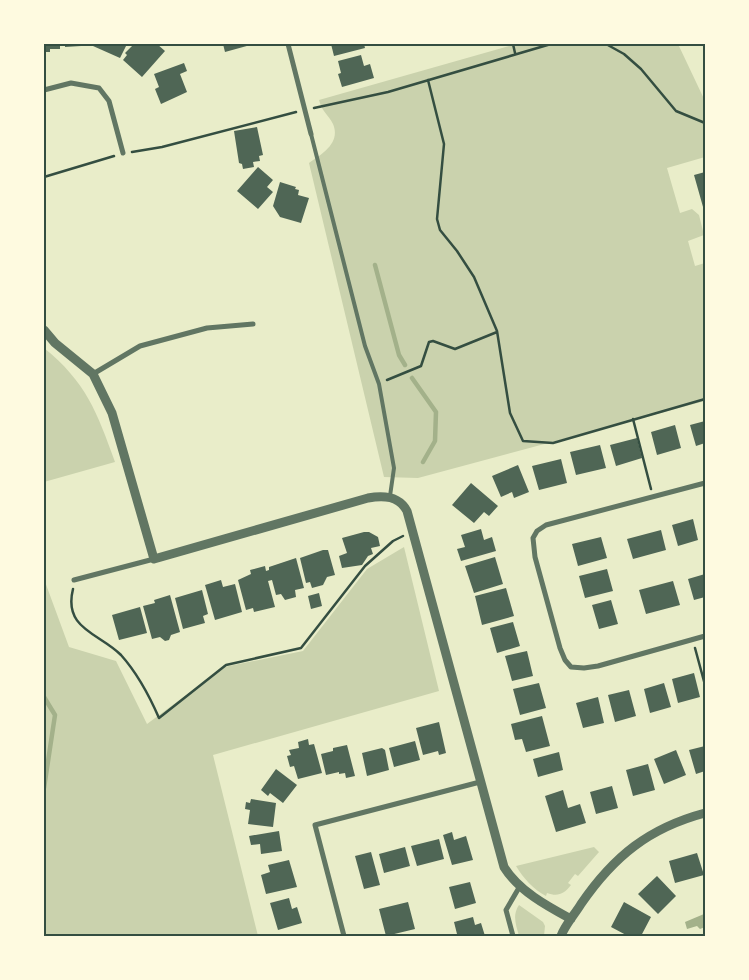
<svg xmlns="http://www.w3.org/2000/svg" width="749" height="980" viewBox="0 0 749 980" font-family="'Alegreya Sans',sans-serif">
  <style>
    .green { fill: #cad2ad }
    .water { fill: #a3b18a }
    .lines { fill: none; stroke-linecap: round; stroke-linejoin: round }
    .stream { stroke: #a3b18a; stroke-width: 4.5 }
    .building { fill: #4f6655 }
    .path { stroke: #344e41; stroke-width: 2.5 }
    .service { stroke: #617663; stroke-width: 4 }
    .minor { stroke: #617663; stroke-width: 5 }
    .tertiary { stroke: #617663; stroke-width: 9 }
    .neatline { fill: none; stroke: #344e41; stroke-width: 2 }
  </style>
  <rect width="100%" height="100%" fill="#e9edc9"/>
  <path class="green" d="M 516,44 L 678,44 L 705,101 L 705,157 L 667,168 L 680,213 L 692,209 L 699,215 L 704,235 L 688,241 L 695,266 L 705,263 L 705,401 L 418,478 L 384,477 L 309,163 C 322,154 341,143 333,124 C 328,114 322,112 319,100 Z
    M 44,348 C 86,382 97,412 115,462 L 44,482 Z
    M 404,547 L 439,691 L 213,755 L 258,936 L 44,936 L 44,579 L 69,647 L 116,661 L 147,724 L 224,667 L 303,651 L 367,569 Z
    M 594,847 L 599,852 L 578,876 L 575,874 L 568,883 L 571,885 C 564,894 558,897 547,893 L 546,896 C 533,889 524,879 516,866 Z
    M 519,905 L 543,922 L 545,926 L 544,936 L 519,936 C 516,925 512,915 519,905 Z"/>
  <path class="water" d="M 704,914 L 705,927 L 700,929 L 697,926 L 687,929 L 685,922 Z"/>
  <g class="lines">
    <path class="stream" d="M 375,265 L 399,355 L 405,365
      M 412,378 L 436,412 L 435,441 L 423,462
      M 44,697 L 55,715 L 44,788"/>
  </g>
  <path class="building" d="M 44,44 L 60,44 L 60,49 L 50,49 L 50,52 L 44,52 Z
    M 65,44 L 81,44 L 81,46 L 65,47 Z
    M 94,44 L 127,44 L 120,58 L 93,46 Z
    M 134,44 L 149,44 L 152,46 L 157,44 L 165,51 L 142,77 L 123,60 L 127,55 L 125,53 Z
    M 223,44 L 254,44 L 225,52 Z
    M 331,44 L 364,44 L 365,48 L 334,56 Z
    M 361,55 L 364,66 L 370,64 L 374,78 L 342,87 L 338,74 L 341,73 L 338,61 Z
    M 184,63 L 187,71 L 180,74 L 187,92 L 161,104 L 155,89 L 159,87 L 154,74 Z
    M 257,127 L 263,155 L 259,156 L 260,161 L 253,162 L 254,167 L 243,169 L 242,164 L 239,163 L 234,131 Z
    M 258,167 L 273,180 L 267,187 L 273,192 L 258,209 L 237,191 Z
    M 705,172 L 705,214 L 694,175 Z
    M 280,182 L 296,187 L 295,189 L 299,190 L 298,195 L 309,198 L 301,223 L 280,217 L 273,206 Z
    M 705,421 L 705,443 L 696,446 L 690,425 Z
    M 675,425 L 681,448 L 657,455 L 651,432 Z
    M 637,438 L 642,458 L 616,466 L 610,445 Z
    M 600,445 L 606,468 L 576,475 L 570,452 Z
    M 561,459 L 567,483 L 539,490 L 532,466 Z
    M 518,465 L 529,492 L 514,498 L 512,492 L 501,497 L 492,476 Z
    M 471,483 L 498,506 L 489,516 L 484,512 L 474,523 L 452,505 Z
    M 693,519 L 698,540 L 678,546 L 672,525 Z
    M 481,529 L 484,540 L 492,537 L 496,551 L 461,561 L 457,549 L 465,547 L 461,535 Z
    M 661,530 L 666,550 L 633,559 L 627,539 Z
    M 364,532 L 369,532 L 378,537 L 380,546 L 371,548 L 373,554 L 368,556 L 362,565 L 342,568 L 339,556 L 347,553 L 342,538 Z
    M 601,537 L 607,558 L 578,566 L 572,544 Z
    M 323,550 L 328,550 L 335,575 L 327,577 L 323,585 L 312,588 L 310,582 L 306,583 L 300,558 Z
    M 495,557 L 503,584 L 474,593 L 465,566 Z
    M 296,558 L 304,588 L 295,590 L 296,597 L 285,600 L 281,594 L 276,595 L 272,580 L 268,581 L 275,607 L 254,612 L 253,608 L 246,610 L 238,580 L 251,574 L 250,570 L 265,566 L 266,571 L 269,570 L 269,567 Z
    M 607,569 L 613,591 L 585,598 L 579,576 Z
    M 705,574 L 705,597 L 694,600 L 688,579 Z
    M 221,580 L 223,587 L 235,584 L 242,612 L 215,620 L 205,585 Z
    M 673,581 L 680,605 L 646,614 L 639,590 Z
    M 506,588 L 514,616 L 482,625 L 475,596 Z
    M 202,590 L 208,614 L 203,616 L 205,623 L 183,629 L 175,598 Z
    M 319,593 L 322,606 L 311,609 L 308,596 Z
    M 170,595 L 180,632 L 171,635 L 169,640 L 165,641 L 160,637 L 152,639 L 143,606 L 155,603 L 154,600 Z
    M 611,600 L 618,624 L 599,629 L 592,605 Z
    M 140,607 L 147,633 L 119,640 L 112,615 Z
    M 513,622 L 520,646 L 497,653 L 490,628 Z
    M 527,651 L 533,676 L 512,681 L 505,656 Z
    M 694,673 L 700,697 L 678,703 L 672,679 Z
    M 539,683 L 546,708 L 520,715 L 513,689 Z
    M 664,683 L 671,707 L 650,713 L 644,689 Z
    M 629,690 L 636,716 L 615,722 L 608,695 Z
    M 598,697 L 604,723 L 583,728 L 576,703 Z
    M 542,716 L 550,746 L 526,752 L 522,739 L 515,740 L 511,724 Z
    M 439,722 L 446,753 L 439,755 L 438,751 L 423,755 L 416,728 Z
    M 308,739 L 309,745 L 314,744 L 322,773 L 298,779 L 294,766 L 290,767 L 287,756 L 291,755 L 289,750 L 299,748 L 298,742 Z
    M 415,741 L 420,760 L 394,767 L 389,748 Z
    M 347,745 L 355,776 L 346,778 L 345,773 L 339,774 L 339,772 L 326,775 L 321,754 L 333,751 L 333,748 Z
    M 705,746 L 705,771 L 696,774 L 689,750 Z
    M 382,748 L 385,750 L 389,770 L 367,776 L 362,753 Z
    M 676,750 L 686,775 L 664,784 L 654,759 Z
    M 559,752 L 563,770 L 538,777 L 533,759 Z
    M 648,764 L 655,790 L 633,796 L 626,770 Z
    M 276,769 L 297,785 L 283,803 L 270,793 L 268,796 L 261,790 Z
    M 612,786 L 618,808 L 596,814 L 590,792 Z
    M 563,790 L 568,808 L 580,804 L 586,823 L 556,832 L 545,796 Z
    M 251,799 L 276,803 L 273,827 L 248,824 L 250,810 L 245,809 L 246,802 L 250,803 Z
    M 279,831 L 282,851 L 261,854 L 260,844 L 251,845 L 249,836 Z
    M 452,832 L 454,840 L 466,836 L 473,860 L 452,865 L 443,835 Z
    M 439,839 L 444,859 L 417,866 L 411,846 Z
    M 405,847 L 410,866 L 384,873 L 379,854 Z
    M 371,852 L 380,885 L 364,889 L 355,856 Z
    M 697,853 L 704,875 L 675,883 L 669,861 Z
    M 289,860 L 297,887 L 266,894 L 261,875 L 270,872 L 268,865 Z
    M 657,876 L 676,896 L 658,914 L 638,894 Z
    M 470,882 L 476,903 L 455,909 L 449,887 Z
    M 289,898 L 292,909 L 297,907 L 302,923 L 278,930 L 270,903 Z
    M 408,902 L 415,929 L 386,936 L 379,909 Z
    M 624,902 L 651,917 L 641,936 L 628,936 L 611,927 Z
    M 473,917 L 475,925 L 481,923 L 485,936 L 453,936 L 457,934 L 454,922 Z"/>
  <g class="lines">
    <path class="path" d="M 513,44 L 515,53
      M 606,44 L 624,54 L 641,69 L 676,111 L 705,123
      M 428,80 L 444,144 L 437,219 L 440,230 L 457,251 L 474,277 L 497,331 L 510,413 L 523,441 L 553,443 L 705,399
      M 314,108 L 388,92 L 551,44
      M 132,152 L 162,147 L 296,112
      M 44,177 L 114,156
      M 387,380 L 421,366 L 429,342 L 433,341 L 455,349 L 497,332
      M 633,419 L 651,489
      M 73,589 C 63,629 99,633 121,655 C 138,674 149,695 159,718 L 226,665 L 301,648 L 365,566 L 393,541 L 403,536
      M 695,648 L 705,685"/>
    <path class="service" d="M 311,134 L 365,346 L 379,384 L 394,468 L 390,496"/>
    <path class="minor" d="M 288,44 L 311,134
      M 44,90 L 71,83 L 99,88 L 109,101 L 123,153
      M 93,374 L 140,346 L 207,328 L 253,324
      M 705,483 L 546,525 L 537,531 L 533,538 L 535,557 L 560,648 L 565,660 L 571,667 L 584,668 L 598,666 L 705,636
      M 74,580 L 154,559
      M 344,936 L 315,825 L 480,782
      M 513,936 L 506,910 L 520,886"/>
    <path class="tertiary" d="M 44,330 L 55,343 L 93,374 L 112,413 L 154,559 L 368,498 C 384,495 399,496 407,511 L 504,867 C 519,891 547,906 571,919
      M 561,936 C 565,925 575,914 581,904 C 614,856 649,828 705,813"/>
  </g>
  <rect width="749" height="980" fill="none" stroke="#fefae0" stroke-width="90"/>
  <rect x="45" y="45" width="659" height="890" class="neatline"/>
</svg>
